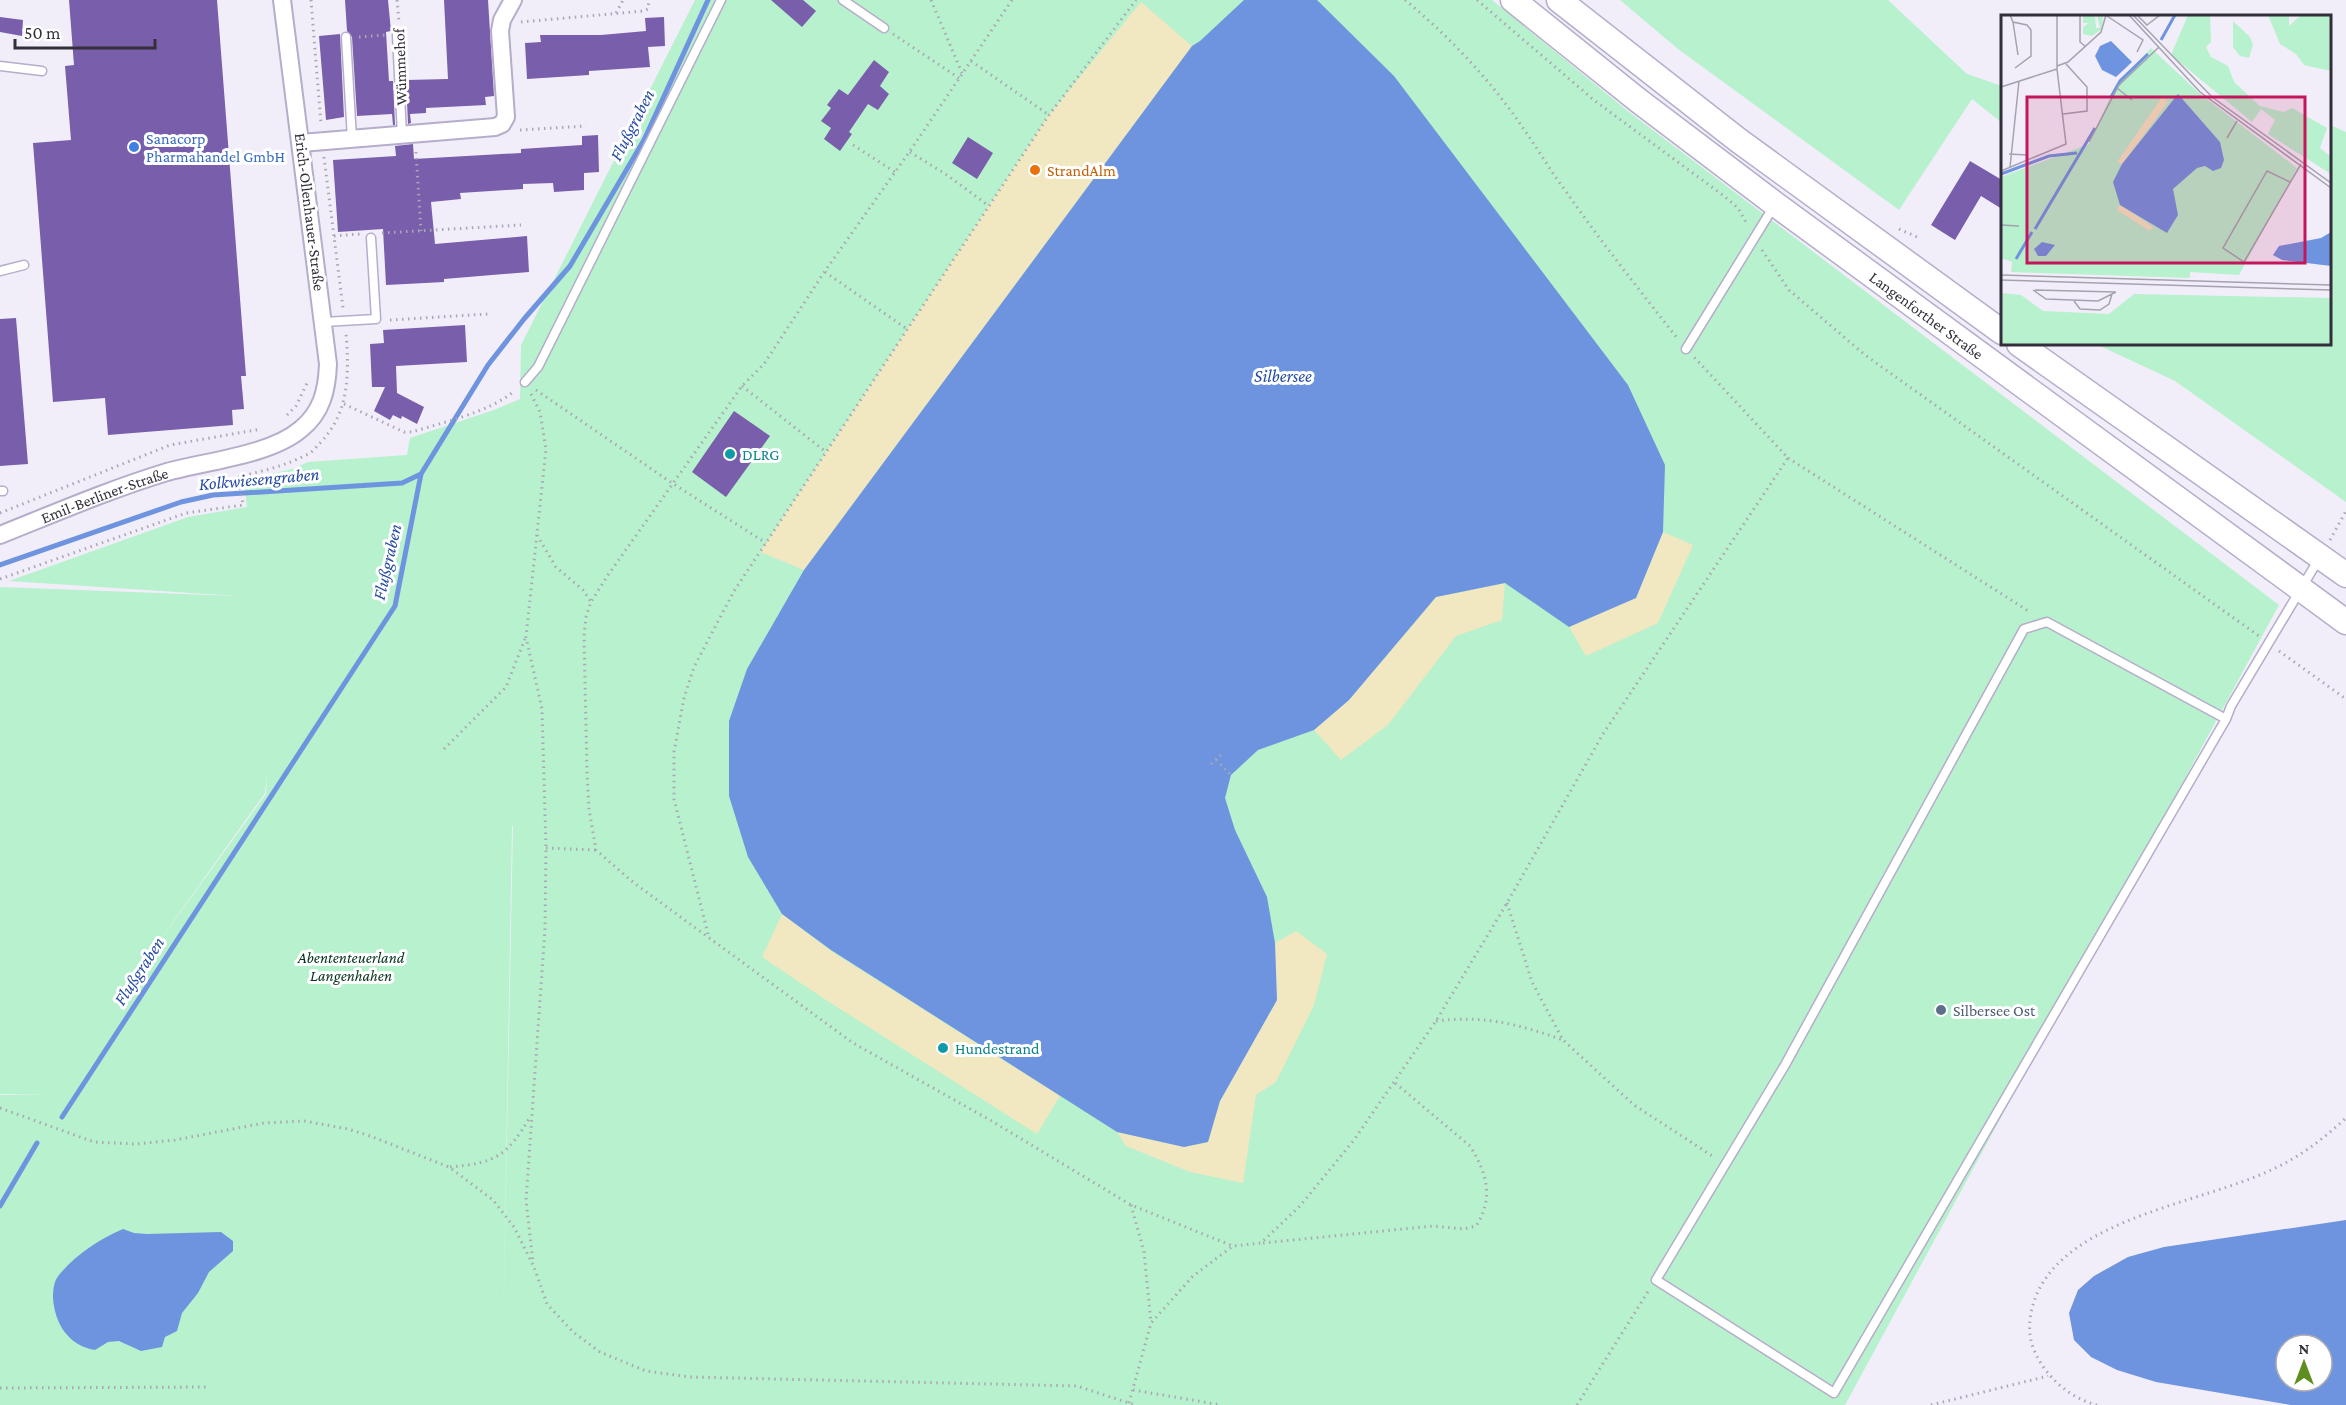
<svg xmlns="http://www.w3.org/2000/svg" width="2346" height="1405" viewBox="0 0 2346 1405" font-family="'Crimson Pro',serif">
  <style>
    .green { fill: #b7f1cd; fill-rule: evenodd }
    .sand { fill: #f1e7c1 }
    .water { fill: #6f94df; fill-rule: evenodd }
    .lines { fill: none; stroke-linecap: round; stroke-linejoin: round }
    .stream { stroke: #6f94df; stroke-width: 5 }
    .building { fill: #795eab }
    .service-casing { stroke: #b6adca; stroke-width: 11 }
    .minor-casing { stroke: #b6adca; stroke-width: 20 }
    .secondary-casing { stroke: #b6adca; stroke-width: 27 }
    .path { stroke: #aaa7b3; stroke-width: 3; stroke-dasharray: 1.5 4.5; stroke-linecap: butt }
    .service { stroke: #fff; stroke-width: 8 }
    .minor { stroke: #fff; stroke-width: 16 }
    .secondary { stroke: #fff; stroke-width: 24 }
    .shop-dot { fill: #3f7fe0; stroke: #fff; stroke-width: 2 }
    .food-dot { fill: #e8710a; stroke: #fff; stroke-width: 2 }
    .culture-dot { fill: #0f9aa8; stroke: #fff; stroke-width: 2 }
    .service-dot { fill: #5c6f8a; stroke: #fff; stroke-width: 2 }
    .labels { text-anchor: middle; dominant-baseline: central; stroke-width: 6; stroke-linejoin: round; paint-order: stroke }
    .street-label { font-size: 16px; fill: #322f3b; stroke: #fff }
    .shop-label { font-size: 16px; fill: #366cbe; stroke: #fff; text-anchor: start }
    .food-label { font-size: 16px; fill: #c56008; stroke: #fff; text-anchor: start }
    .culture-label { font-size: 16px; fill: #0d838f; stroke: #fff; text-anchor: start }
    .park-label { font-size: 16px; font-style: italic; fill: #07321d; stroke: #fff }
    .service-label { font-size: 16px; fill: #4e5e75; stroke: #fff; text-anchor: start }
    .water-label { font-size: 18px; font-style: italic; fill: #254ba3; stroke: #fff }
    .inset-river { fill: none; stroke: #6f94df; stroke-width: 3 }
    .inset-road { fill: none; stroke: #a5a2ae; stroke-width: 1.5 }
    .view { fill: #c2185b; fill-opacity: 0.15; stroke: #c2185b; stroke-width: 3 }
    .inset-edge { fill: none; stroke: #322f3b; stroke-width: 3 }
  </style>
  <rect width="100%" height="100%" fill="#f1eefa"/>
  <path class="green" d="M 695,0 L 1492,0 L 1629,112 L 2279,605 L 1845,1405 L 0,1405 L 0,1095 L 49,1095 L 0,1094 L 0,587 L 237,596 L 9,581 L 188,517 L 247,507 L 244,480 L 292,469 L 308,462 L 407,455 L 410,438 L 494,410 L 520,399 L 521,345 ZM 267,773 L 266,794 L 135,975 L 265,793 ZM 512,826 L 513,826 L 503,1342 L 503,1341 Z
    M 1620,0 L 1888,0 L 1967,74 L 2002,86 L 2002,123 L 1972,99 L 1899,210 L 1678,49 Z
    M 2330,125 L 2346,132 L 2346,502 L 2175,381 L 2096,344 L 2330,344 Z"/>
  <path class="sand" d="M 1141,2 L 1192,46 L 804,570 L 760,552 L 1048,116 Z
    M 1663,532 L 1693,545 L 1658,623 L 1586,656 L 1569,627 L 1636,598 Z
    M 1505,583 L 1502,620 L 1456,636 L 1388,725 L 1341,760 L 1314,730 L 1349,700 L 1436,597 Z
    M 782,914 L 831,951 L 1060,1096 L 1037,1134 L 826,1000 L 762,957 Z
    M 1296,931 L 1327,954 L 1314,1005 L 1276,1082 L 1256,1095 L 1243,1183 L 1190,1172 L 1126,1146 L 1117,1132 L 1184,1147 L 1207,1142 L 1220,1101 L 1277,1000 L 1275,943 Z"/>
  <path class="water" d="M 1244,0 L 1317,0 L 1394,76 L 1628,385 L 1665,465 L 1663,532 L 1636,598 L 1569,627 L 1505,583 L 1436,597 L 1349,700 L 1314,730 L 1258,750 L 1231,775 L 1225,798 L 1235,830 L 1267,897 L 1275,943 L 1277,1000 L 1220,1101 L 1208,1142 L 1184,1147 L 1117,1132 L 831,950 L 782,914 L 748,857 L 729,796 L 729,721 L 747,669 L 804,570 L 1192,46 L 1200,41 Z
    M 2346,1220 L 2346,1405 L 2291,1405 L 2156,1382 L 2117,1370 L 2091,1357 L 2074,1340 L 2069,1313 L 2078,1290 L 2094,1276 L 2128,1257 L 2164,1247 ZM 2286,1345 L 2322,1345 L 2322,1381 L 2286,1381 Z
    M 123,1229 L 134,1233 L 147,1234 L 221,1232 L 233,1241 L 233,1251 L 209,1272 L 198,1293 L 182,1313 L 177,1331 L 165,1337 L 162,1347 L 141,1351 L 119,1341 L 108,1342 L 95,1350 C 68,1346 54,1322 53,1297 C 53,1289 54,1281 59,1275 C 75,1255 100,1239 123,1229 Z"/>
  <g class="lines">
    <path class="stream" d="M 0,565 L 181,502 L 213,495 L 402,483 L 421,474
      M 62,1117 L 395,606 L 421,474 L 488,365 L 524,319 L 570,266 L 644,140 L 708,0
      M 0,1206 L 37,1143"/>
  </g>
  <path class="building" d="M 69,0 L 217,0 L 246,376 L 241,376 L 244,409 L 232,410 L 233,425 L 108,435 L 105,398 L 53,402 L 33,143 L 71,140 L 65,66 L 74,65 Z
    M 345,0 L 388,0 L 391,31 L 386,32 L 389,81 L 393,81 L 395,125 L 393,125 L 392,114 L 357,116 L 352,37 L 347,31 Z
    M 444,0 L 488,0 L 494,96 L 485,97 L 486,105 L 426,108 L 426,113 L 410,114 L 411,123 L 408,124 L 406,80 L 448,79 Z
    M 771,0 L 803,0 L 816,11 L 802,27 Z
    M 0,17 L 23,20 L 22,36 L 0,32 Z
    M 664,17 L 665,46 L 648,47 L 650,67 L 589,71 L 589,75 L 527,79 L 525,43 L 541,42 L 540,35 L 601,35 L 646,31 L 645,18 Z
    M 340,34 L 344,117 L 326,120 L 319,36 Z
    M 874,60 L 889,72 L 880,86 L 889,94 L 878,110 L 868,104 L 849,132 L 852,134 L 840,151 L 824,139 L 831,128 L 821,121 L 831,108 L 827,105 L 839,89 L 848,95 Z
    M 598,135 L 599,172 L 584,173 L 584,190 L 554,192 L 553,183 L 523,184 L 523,189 L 460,193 L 461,199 L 431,202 L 435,244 L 527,236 L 529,272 L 444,279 L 444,282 L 386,285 L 383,229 L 338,232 L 333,160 L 396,156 L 395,146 L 413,144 L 414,159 L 521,153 L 521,149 L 582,145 L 582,136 Z
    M 968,137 L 993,153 L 977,179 L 952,163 Z
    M 1970,161 L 2002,180 L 2002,209 L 1981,196 L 1955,240 L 1931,225 Z
    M 16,318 L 28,464 L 0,466 L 0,319 Z
    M 465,325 L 467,362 L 396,366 L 397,393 L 424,407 L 417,424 L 402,416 L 401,419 L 393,415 L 390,420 L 374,411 L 385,387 L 372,387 L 370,344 L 384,343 L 383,330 Z
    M 734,411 L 770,436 L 726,497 L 692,472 Z"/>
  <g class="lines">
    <g class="service-casing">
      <path id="service" d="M 843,0 L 884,28
        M 397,35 L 402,135
        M 346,37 L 352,139
        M 0,66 L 42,71
        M 0,271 L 24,265
        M 324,322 L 376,319 L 371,238
        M 1686,349 L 1774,206
        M 525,382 L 538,367 L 721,0
        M 0,491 L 3,491
        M 2226,719 L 2047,622 L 2024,629 L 1785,1065 L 1656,1280 L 1834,1393 L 2226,719 L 2231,706 L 2320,557"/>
    </g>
    <g class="minor-casing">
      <g id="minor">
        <path d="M 301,143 L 495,127 L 502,124 L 506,117 L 500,31 L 502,20 L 513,0"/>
        <path id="s1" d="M 0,535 C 55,513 111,489 167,472 C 207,461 271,455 301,429 C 322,412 327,390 328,364 L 282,0"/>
      </g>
    </g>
    <g class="secondary-casing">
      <g id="secondary">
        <path id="s2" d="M 1513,0 L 1639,101 L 1775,204 L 2346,622"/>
        <path d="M 1559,0 L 1738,140 L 2002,332"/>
        <path d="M 2019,344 L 2346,575"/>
      </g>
    </g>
    <path class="path" d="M 311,0 L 321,124
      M 397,0 L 399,22
      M 931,0 L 962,73
      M 1012,0 L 910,151 L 825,271 L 764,364 L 742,386 L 608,575 L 591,602 L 586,617 L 584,636 L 587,772 L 589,809 L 596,850 L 634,883 L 853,1043 L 990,1120 L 1131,1205 L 1233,1246 L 1261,1243 L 1300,1206 L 1354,1140 L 1436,1021 L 1507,903 L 1603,734 L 1788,458 L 1694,357
      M 1405,0 C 1448,35 1492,82 1523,128 C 1538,149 1551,172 1567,193 C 1602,243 1640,291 1678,339
      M 1477,0 L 1595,101 L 1724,196 L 1738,208 L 1747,224
      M 616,13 L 623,0
      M 521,22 L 644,11 L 648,9 L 649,0
      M 893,34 L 959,78
      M 359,37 L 385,35
      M 971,61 L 1049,115
      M 520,130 L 586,126
      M 853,145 L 895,172
      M 416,152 L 421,231
      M 910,152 L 947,175 L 989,206 L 1049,115 L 1136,0
      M 324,157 L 343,308
      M 1899,229 L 1917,237
      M 382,233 L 521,225
      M 334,236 L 360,234
      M 1762,250 L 1789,290 L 1865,355 L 2259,636
      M 825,272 L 907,329
      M 390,320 L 488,314
      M 742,386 L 826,452
      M 536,390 L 672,483 L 766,543
      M 531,394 L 540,412 L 546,449 L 526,637 L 542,709 L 546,848 L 545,929 L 526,1200 L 533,1263
      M 344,404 L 404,432 L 412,432 C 444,422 490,412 514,391
      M 287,415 L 296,406 L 307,383
      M 1788,458 L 2030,612
      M 0,513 L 170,445 L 261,429
      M 537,535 L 556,567 L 583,590 L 591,602
      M 2330,540 L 2346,511
      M 0,579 L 186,513 L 243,505 L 239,477 C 262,471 285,466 306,455 C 312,453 316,447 320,443 C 350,412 349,373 346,333
      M 2279,651 L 2346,699
      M 444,749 L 506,687 L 525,639
      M 1216,760 L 1231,775
      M 1211,764 L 1221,755
      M 546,848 L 596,850
      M 1507,903 L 1532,982 L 1563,1040 L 1634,1105 L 1714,1157
      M 708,934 L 674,799 L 674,752 L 684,698 L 694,667 L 734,591 L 989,206
      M 1436,1021 C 1484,1015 1518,1024 1563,1040
      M 0,1108 L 94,1142 L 136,1144 L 175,1140 L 264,1123 L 304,1121 L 348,1129 L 370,1136 L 449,1167 L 493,1200 L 514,1227 L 534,1267 L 547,1304 L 573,1332 L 600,1352 L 646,1371 L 690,1377 L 1077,1386 L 1135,1405
      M 450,1167 C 496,1163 507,1156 530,1117
      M 1131,1205 L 1144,1252 L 1151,1323
      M 1263,1243 L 1433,1226 L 1464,1229 L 1476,1226 C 1494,1198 1487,1173 1470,1146 L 1394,1082
      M 0,1388 L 208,1387
      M 1133,1390 L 1221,1405
      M 1129,1403 L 1151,1323 L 1193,1276 L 1233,1246
      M 1577,1405 L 1649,1290
      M 1931,1405 L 2048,1376
      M 2097,1405 C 2069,1398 2045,1376 2034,1350 C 2027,1333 2029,1313 2036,1296 C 2068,1218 2202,1203 2271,1170 C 2300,1157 2323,1139 2346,1118"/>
    <use href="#service" class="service"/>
    <use href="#minor" class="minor"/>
    <use href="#secondary" class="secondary"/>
  </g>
  <circle class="shop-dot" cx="134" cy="147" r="6"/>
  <circle class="food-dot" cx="1035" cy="170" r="6"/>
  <g class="culture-dot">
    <circle cx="730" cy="454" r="6"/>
    <circle cx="943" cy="1048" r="6"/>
  </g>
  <circle class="service-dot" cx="1941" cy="1010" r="6"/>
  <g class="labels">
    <g class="street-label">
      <text transform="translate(400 67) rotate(-92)">Wümmehof</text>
      <text transform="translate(310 212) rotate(83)">Erich-Ollenhauer-Straße</text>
      <text stroke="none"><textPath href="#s2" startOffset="520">Langenforther Straße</textPath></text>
      <text stroke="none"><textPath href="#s1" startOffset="112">Emil-Berliner-Straße</textPath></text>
    </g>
    <g class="shop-label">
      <text x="146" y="138">Sanacorp<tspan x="146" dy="18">Pharmahandel GmbH</tspan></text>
    </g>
    <g class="food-label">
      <text x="1047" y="170">StrandAlm</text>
    </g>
    <g class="culture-label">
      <text x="742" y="454">DLRG</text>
      <text x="955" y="1048">Hundestrand</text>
    </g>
    <g class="park-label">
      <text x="351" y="957">Abententeuerland<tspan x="351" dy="18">Langenhahen</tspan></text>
    </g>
    <g class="service-label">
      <text x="1953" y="1010">Silbersee Ost</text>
    </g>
    <g class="water-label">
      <text transform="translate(632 125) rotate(-63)">Flußgraben</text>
      <text x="1283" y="376">Silbersee</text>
      <text transform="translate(259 479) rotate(-5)">Kolkwiesengraben</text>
      <text transform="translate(387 562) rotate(-77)">Flußgraben</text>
      <text transform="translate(139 971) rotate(-57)">Flußgraben</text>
    </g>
  </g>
  <g transform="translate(2001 15)">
    <rect width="330" height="330" fill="#f1eefa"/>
    <path d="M 82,0 L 94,1 L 95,13 L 99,13 L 96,0 L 102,1 L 101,14 L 91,21 L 82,19 L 82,12 L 88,8 L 82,8 ZM 187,0 L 209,0 L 210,27 L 205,32 L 210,42 L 227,51 L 233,67 L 259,91 L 283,97 L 291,93 L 326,113 L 319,133 L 330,142 L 330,159 L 267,119 L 274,105 L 260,94 L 251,107 L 170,40 ZM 267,0 L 288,0 L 288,11 L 300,0 L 330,0 L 330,56 L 303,50 L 295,39 L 279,29 ZM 232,6 L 249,22 L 252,30 L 248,43 L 239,41 L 232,32 ZM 150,33 L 198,78 L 296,153 L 238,260 L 189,257 L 189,263 L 10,257 L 11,247 L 0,243 L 0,162 L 88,129 L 113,73 ZM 0,278 L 20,280 L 42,296 L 108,299 L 133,279 L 330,283 L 330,330 L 0,330 Z" fill="#b7f1cd"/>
    <path d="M 161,82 L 167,87 L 121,149 L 116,147 ZM 119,190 L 152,212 L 149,216 L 116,195 Z" fill="#f1e7c1"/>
    <path d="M 110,26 L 131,47 L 115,62 L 101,55 L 94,41 L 99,31 ZM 177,79 L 219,127 L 223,145 L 220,153 L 212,156 L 204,151 L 196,153 L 172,174 L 177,200 L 166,218 L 119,190 L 112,167 L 121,149 ZM 330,217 L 330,251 L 281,245 L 272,240 L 278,231 L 320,223 ZM 41,227 L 54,230 L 45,241 L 37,241 L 33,234 Z" fill="#6f94df"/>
    <path class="inset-river" d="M 160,25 L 174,0M 110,82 L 119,66 L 147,39M 0,159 L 48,141 L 76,138M 34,214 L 94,113M 15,244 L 31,217"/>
    <path class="inset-road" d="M 9,0 L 12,7 L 26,10 L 30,15 L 30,41 L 14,53M 79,0 L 79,27 L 85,32M 128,0 L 199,77 L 330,173M 132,0 L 211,82 L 330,168M 136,0 L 146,10 L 159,0M 106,1 L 142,25 L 136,37M 12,7 L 17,40M 56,51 L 67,47 L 100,17 L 105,0M 0,72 L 56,54M 116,73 L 131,85M 62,99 L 86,96 L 86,72 L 65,49M 226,123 L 236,106M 88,127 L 118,70 L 158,32M 8,139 L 27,140M 9,152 L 18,66M 0,156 L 65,129 L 56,54 L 56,0M 289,167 L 266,156 L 222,233 L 243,247 L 300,149M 0,210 L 18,211M 0,260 L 330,270M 0,265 L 330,275M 32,275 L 45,284 L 97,286 L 115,277M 34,275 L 114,277M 73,286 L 79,294 L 99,295 L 108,289 L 111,279"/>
    <path class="view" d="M 26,82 L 304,82 L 304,248 L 26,248 Z"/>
    <rect width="330" height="330" class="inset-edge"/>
  </g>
  <g transform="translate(2304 1363)"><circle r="28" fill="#ffffff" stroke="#adacb1" stroke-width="1.5"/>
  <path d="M0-4.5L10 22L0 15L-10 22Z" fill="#608d20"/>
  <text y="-9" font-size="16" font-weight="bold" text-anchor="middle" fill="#322f3b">N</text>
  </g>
  <path d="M15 39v9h140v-9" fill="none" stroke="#322f3b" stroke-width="3"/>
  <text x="24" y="39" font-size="18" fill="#322f3b" stroke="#ffffff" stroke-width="4.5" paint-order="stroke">50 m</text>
</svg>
